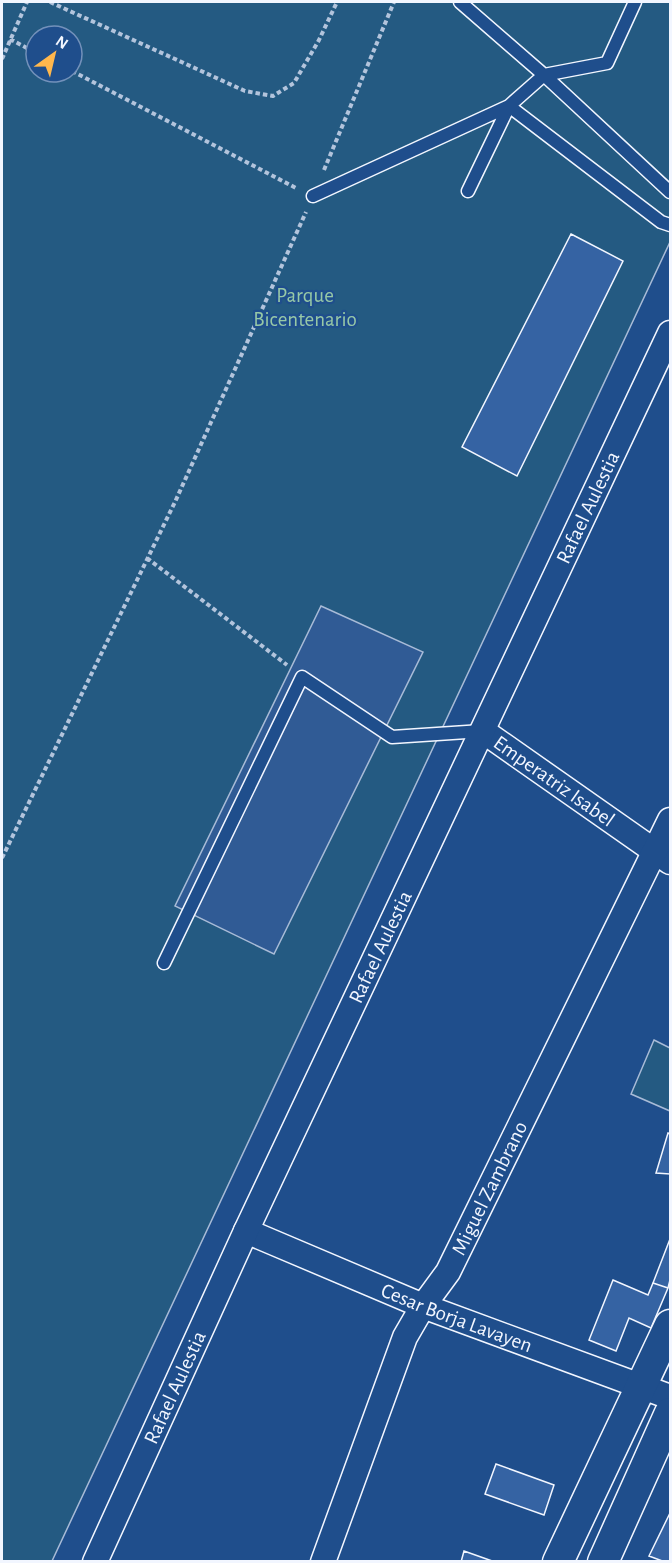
<svg xmlns="http://www.w3.org/2000/svg" width="672" height="1563" viewBox="0 0 672 1563" font-family="'Alegreya Sans',sans-serif">
  <style>
    .green { fill: #245a82; stroke: #a8bbd7; stroke-width: 1.5; fill-rule: evenodd }
    .parking { fill: #305b95; stroke: #a8bbd7; stroke-width: 1.5 }
    .building { fill: #3563a3; stroke: #f2f6ff; stroke-width: 1.5 }
    .lines { fill: none; stroke-linecap: round; stroke-linejoin: round }
    .service-casing { stroke: #f2f6ff; stroke-width: 15 }
    .minor-casing { stroke: #f2f6ff; stroke-width: 27 }
    .tertiary-casing { stroke: #f2f6ff; stroke-width: 33 }
    .path { stroke: #b3c4dc; stroke-width: 4; stroke-dasharray: 4.5 3; stroke-linecap: butt }
    .service { stroke: #1f4e8c; stroke-width: 12 }
    .minor { stroke: #1f4e8c; stroke-width: 24 }
    .tertiary { stroke: #1f4e8c; stroke-width: 30 }
    .labels { text-anchor: middle; dominant-baseline: central; stroke-width: 4.5; stroke-linejoin: round; paint-order: stroke }
    .park-label { font-size: 21px; fill: #97c8a6; stroke: #1f4e8c }
    .street-label { font-size: 21px; fill: #f2f6ff; stroke: #1f4e8c }
  </style>
  <rect width="100%" height="100%" fill="#1f4e8c"/>
  <path class="green" d="M 2,2 L 670,2 L 670,242 L 52,1561 L 2,1562 ZM 36,36 L 72,36 L 72,72 L 36,72 Z
    M 654,1040 L 670,1048 L 670,1111 L 631,1094 Z"/>
  <path class="parking" d="M 321,606 L 423,652 L 274,954 L 175,906 Z"/>
  <path class="building" d="M 571,234 L 623,261 L 517,476 L 462,447 Z
    M 668,1133 L 670,1134 L 670,1174 L 656,1173 Z
    M 670,1239 L 670,1280 L 668,1288 L 653,1283 Z
    M 613,1280 L 648,1295 L 653,1283 L 668,1288 L 651,1328 L 629,1318 L 616,1351 L 589,1340 Z
    M 496,1464 L 554,1485 L 544,1515 L 485,1494 Z
    M 670,1513 L 670,1562 L 665,1562 L 649,1556 Z
    M 464,1551 L 495,1562 L 461,1562 Z"/>
  <g class="lines">
    <g class="service-casing">
      <path id="service" d="M 460,2 L 544,75 L 670,192
        M 468,191 L 509,106 L 544,75 L 607,63 L 635,2
        M 313,196 L 509,106 L 661,222 L 670,225
        M 164,963 L 302,677 L 392,737 L 482,731"/>
    </g>
    <g class="minor-casing">
      <g id="minor">
        <path id="s1" d="M 483,731 L 670,862"/>
        <path id="s2" d="M 246,1231 L 423,1306 L 670,1397"/>
        <path id="s3" d="M 95,1562 L 246,1231 L 670,333"/>
        <path id="s4" d="M 323,1562 L 405,1337 L 423,1306 L 448,1272 L 670,820"/>
      </g>
    </g>
    <g class="tertiary-casing">
      <path id="tertiary" d="M 558,1562 L 670,1325
        M 603,1562 L 670,1413"/>
    </g>
    <path class="path" d="M 50,2 L 245,91 L 273,96 L 294,83 L 319,40 L 337,2
      M 10,39 L 36,53
      M 2,59 L 27,2
      M 72,71 L 296,188
      M 324,170 L 394,2
      M 147,558 L 287,665
      M 2,858 L 175,502 L 306,212"/>
    <use href="#service" class="service"/>
    <use href="#minor" class="minor"/>
    <use href="#tertiary" class="tertiary"/>
  </g>
  <g class="labels">
    <g class="park-label">
      <text x="305" y="295">Parque<tspan x="305" dy="24">Bicentenario</tspan></text>
    </g>
    <g class="street-label">
      <text stroke="none"><textPath href="#s3" startOffset="1164">Rafael Aulestia</textPath></text>
      <text stroke="none"><textPath href="#s1" startOffset="87">Emperatriz Isabel</textPath></text>
      <text stroke="none"><textPath href="#s3" startOffset="678">Rafael Aulestia</textPath></text>
      <text stroke="none"><textPath href="#s4" startOffset="411">Miguel Zambrano</textPath></text>
      <text stroke="none"><textPath href="#s2" startOffset="228">Cesar Borja Lavayen</textPath></text>
      <text stroke="none"><textPath href="#s3" startOffset="192">Rafael Aulestia</textPath></text>
    </g>
  </g>
  <rect width="672" height="1563" fill="none" stroke="#f2f6ff" stroke-width="6"/>
  <g transform="translate(54 54) rotate(34)"><circle r="28" fill="#1f4e8c" stroke="#7391ba" stroke-width="1.5"/>
  <path d="M0-4.5L10 22L0 15L-10 22Z" fill="#ffb74d"/>
  <text y="-9" font-size="16" font-weight="bold" text-anchor="middle" fill="#f2f6ff">N</text>
  </g>
</svg>
